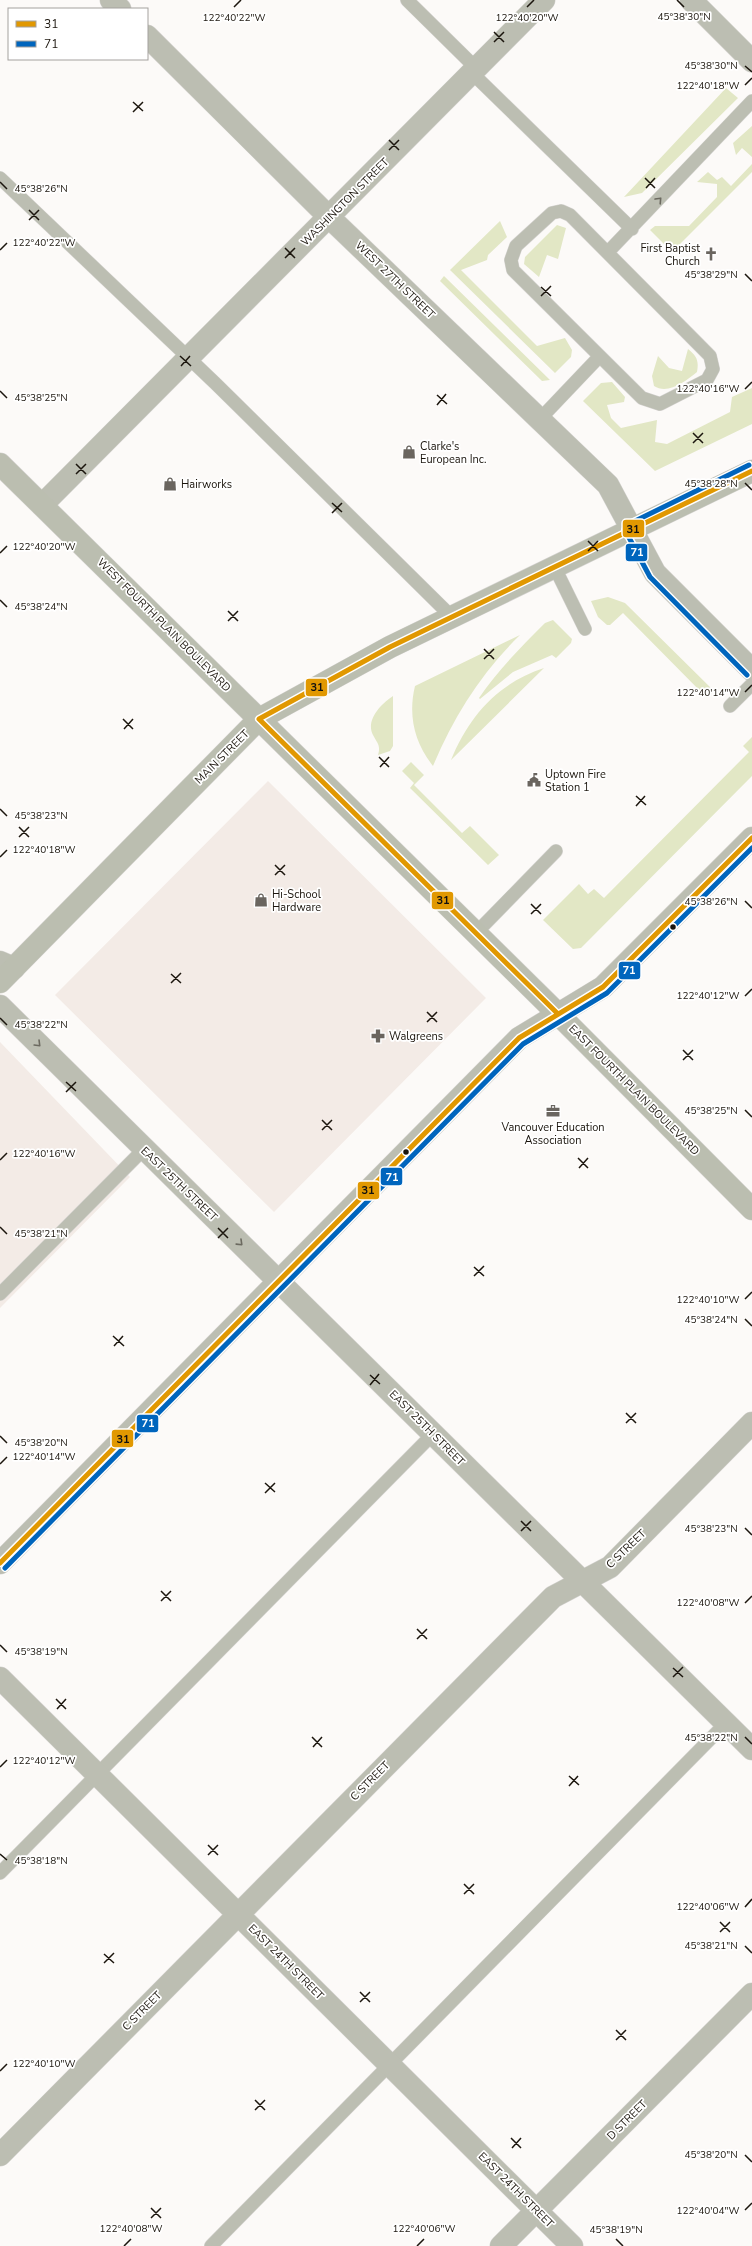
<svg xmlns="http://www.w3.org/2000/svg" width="752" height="2246" viewBox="0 0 752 2246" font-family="'Nunito Sans',sans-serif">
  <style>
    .commercial { fill: #f3ebe6 }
    .green { fill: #e2e7c5 }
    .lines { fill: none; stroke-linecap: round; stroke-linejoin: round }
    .service-casing { stroke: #d7d5d3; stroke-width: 14 }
    .minor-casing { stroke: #d7d5d3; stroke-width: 23 }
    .tertiary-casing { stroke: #d7d5d3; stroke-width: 23 }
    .secondary-casing { stroke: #d7d5d3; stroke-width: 23 }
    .service { stroke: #bcbeb2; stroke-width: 13 }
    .minor { stroke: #bcbeb2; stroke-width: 22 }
    .tertiary { stroke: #bcbeb2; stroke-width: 22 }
    .secondary { stroke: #bbbeb0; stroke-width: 22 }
    .bus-1-casing { stroke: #fff; stroke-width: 8 }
    .bus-2-casing { stroke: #fff; stroke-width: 8 }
    .bus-1 { stroke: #e19801; stroke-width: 5 }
    .bus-2 { stroke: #0065bd; stroke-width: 5 }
    .oneway { stroke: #6c6a60 }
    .ticks { fill: none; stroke: #1b150d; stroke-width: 1.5 }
    .bus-dot { fill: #1b150d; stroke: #fff; stroke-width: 1.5 }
    .labels { text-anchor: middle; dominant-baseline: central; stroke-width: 3.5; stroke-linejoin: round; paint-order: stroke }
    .street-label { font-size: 11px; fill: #1b150d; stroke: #fff }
    .poi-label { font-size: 11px; fill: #1b150d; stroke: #fff; text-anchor: start }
    .ticks-label { font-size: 10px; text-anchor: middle; fill: #1b150d; stroke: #fff; stroke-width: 3.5; stroke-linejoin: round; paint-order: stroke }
    .line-badge { stroke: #fff; stroke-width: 1.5 }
    .badge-label { font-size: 11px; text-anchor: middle; font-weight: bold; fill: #fff }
    .pale-badge-label { font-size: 11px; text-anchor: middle; font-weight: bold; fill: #111 }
  </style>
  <rect width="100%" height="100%" fill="#fcfaf8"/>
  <path class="commercial" d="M 268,781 L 486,998 L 274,1212 L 55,995 Z
    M 0,1042 L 130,1177 L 0,1308 Z"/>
  <path class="green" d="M 726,88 L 738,98 L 642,193 L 624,197 Z
    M 752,126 L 752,157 L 742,148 L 736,155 L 733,143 Z
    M 752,164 L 752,172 L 672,252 L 650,230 L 655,226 L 689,226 L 717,197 L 717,184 L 697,182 L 708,172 L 717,180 L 722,177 L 731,186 Z
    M 500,221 L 507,237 L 488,255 L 487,260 L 461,270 L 537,346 L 565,338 L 572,350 L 571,357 L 555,373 L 450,270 Z
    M 557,225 L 566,228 L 558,259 L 547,255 L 539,277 L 524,264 L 525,257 Z
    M 444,276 L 550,380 L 542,381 L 440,281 Z
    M 688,349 C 697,356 699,361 697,372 C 686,381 668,395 654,386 L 652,376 L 658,356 L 669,368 L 682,371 Z
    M 612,382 L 625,397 L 624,402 L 607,405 L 611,418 L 621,428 L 657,420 L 655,442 L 667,444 L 730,412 L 732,397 L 752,388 L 752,424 L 655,471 L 583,401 L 601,383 Z
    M 608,597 L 625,603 L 714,691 L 707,698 L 623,613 L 610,625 L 607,625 L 598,617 L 591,601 Z
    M 553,620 L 572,639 L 571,643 L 556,658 L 552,655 L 513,672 L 480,699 L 479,698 C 498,670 521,647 545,623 Z
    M 520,635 C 481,673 454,716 433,766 C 414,742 408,715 415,686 Z
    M 544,668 L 451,760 C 469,716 498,683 544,668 Z
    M 393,696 L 393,746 L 390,751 L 378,755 C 381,745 377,743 373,735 C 365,720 382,703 393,696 Z
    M 752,737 L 752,776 L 581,948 L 573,949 L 543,920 L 579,884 L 588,894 L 594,889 L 604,898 L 749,752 L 743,746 Z
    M 411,762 L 424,775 L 414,785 L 462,833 L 470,826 L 499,855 L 488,865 L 410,788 L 414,783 L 402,771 Z"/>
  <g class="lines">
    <g class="service-casing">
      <path id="service" d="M 407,0 L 477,69
        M 472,73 L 632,229
        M 0,178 L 215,383 L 453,618
        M 561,211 L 570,215 L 710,356 L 713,369 L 707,380 L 660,404 L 642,398 L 513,270 L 511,260 L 516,246 L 552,213 Z
        M 608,252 L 752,101
        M 540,419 L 599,357
        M 555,568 L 585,629
        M 730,706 L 752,684
        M 476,933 L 556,851
        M 0,1294 L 144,1149
        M 0,1873 L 433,1434
        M 211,2246 L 726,1723"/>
    </g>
    <g class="minor-casing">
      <path id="minor" d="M 111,0 L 120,9
        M 691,0 L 752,61
        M 147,36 L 330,218 L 608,485 L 655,573 L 752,670
        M 42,505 L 544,0
        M 0,962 L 14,968
        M 0,1006 L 752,1749
        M 0,1678 L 572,2246
        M 0,2155 L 553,1597 L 610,1567 L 752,1423
        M 501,2246 L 752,1994"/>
    </g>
    <g class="tertiary-casing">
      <path id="tertiary" d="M 0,1563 L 519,1038 L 603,987 L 752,838"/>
    </g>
    <g class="secondary-casing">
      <path id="secondary" d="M 0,464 L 558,1014 L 752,1209
        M 0,982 L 259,719 L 390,647 L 752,471"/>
    </g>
    <use href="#service" class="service"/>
    <use href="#minor" class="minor"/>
    <use href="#tertiary" class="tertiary"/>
    <use href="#secondary" class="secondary"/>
    <g class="bus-1-casing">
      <path id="bus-1" d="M 558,1014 L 259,719 L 390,647 L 752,471
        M 0,1563 L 519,1038 L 603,987 L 752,838"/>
    </g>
    <g class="bus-2-casing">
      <path id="bus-2" d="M 747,675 L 650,577 L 625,530 L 629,524 L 749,465
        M 5,1568 L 523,1044 L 607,993 L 752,848"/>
    </g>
    <use href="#bus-1" class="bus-1"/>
    <use href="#bus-2" class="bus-2"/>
  </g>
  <defs><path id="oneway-chevron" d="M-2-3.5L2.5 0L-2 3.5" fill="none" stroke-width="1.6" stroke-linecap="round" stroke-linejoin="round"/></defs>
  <g class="oneway">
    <use href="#oneway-chevron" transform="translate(659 200) rotate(-47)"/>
    <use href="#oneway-chevron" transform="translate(38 1044) rotate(45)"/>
    <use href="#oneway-chevron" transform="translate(240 1243) rotate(44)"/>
  </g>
  <path class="ticks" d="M 677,0 L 684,7M 234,7 L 241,0M 527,7 L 534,0M 494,32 L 504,42M 494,42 L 504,32M 745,66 L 752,72M 745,85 L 752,78M 133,102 L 143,111M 133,112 L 143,102M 389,140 L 399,150M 389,150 L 399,140M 645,178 L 655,188M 0,182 L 7,189M 646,188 L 655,178M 29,210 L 39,220M 29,220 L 39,210M 285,248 L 295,258M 0,250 L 7,243M 285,258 L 295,248M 745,274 L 752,281M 541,287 L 551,296M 541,296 L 551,286M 180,356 L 191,366M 181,366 L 190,356M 745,389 L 752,382M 0,391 L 7,398M 437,395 L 447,404M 437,405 L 446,394M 693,433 L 703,443M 693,443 L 703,433M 76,464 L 86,474M 76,474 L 86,464M 745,483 L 752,490M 332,503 L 342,512M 332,513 L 342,503M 588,541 L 598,551M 588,551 L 598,541M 0,553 L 7,546M 0,600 L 7,607M 228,611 L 238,621M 228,621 L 238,611M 484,649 L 494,659M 484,659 L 494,649M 745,692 L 752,685M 123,719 L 133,729M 124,729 L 133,719M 379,757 L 389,767M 380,767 L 389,757M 636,796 L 646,805M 636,806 L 645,796M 0,809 L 7,816M 19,827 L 29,837M 19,837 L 29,827M 0,857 L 7,850M 275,865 L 285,875M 275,875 L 285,865M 745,901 L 752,908M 531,904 L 541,914M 531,914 L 541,904M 171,974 L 181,983M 171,983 L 181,973M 745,996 L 752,989M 427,1012 L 437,1022M 0,1018 L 7,1025M 427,1022 L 437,1012M 683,1050 L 693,1060M 683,1060 L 693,1050M 66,1082 L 76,1091M 66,1092 L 76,1082M 745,1110 L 752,1117M 322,1120 L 332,1130M 322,1130 L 332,1120M 578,1158 L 588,1168M 0,1160 L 7,1153M 579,1168 L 588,1158M 0,1227 L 7,1234M 218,1228 L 228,1238M 218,1238 L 228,1228M 474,1267 L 484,1276M 474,1276 L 484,1266M 745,1299 L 752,1292M 745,1319 L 752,1326M 113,1336 L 124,1346M 114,1346 L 123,1336M 370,1375 L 380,1384M 370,1385 L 379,1374M 626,1413 L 636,1423M 626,1423 L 636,1413M 0,1436 L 7,1443M 0,1464 L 7,1457M 265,1483 L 275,1492M 265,1493 L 275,1483M 521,1521 L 531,1531M 745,1528 L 752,1535M 521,1531 L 531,1521M 161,1591 L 171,1601M 161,1601 L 171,1591M 745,1603 L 752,1596M 417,1629 L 427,1639M 417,1639 L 427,1629M 0,1645 L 7,1652M 673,1668 L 683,1677M 673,1677 L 683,1667M 56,1699 L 66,1709M 57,1709 L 66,1699M 312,1737 L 322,1747M 745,1737 L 752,1744M 313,1747 L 322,1737M 0,1767 L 7,1760M 569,1776 L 579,1785M 569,1786 L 578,1776M 208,1845 L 218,1855M 0,1854 L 7,1860M 208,1855 L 218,1845M 464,1884 L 474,1894M 464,1894 L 474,1884M 745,1907 L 752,1899M 720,1922 L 730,1932M 720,1932 L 730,1922M 745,1946 L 752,1953M 104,1954 L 114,1963M 104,1963 L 114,1953M 360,1992 L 370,2002M 360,2002 L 370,1992M 616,2030 L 626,2040M 616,2040 L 626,2030M 0,2071 L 7,2064M 255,2100 L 265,2110M 255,2110 L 265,2100M 511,2138 L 521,2148M 512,2148 L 521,2138M 745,2155 L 752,2162M 151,2208 L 161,2218M 745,2210 L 752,2203M 151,2218 L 161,2208M 616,2239 L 623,2246M 124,2246 L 131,2239M 417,2246 L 424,2239"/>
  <defs>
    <g id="church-bare" transform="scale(1.08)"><path d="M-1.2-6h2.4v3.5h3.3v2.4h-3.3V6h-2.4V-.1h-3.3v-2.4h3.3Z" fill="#6a655f" stroke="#fff" stroke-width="2.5" paint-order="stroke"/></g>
    <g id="shop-bare" transform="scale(1.08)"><path d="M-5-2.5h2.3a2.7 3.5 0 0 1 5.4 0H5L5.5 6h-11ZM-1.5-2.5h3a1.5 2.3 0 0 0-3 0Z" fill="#6a655f" stroke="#fff" stroke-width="2.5" paint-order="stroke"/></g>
    <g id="civic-bare" transform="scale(1.08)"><path d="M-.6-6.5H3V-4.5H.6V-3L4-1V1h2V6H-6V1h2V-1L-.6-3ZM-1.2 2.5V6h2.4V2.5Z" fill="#6a655f" stroke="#fff" stroke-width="2.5" paint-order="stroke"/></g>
    <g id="pharmacy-bare" transform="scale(1.08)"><path d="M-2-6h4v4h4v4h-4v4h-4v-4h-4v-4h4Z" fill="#6a655f" stroke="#fff" stroke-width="2.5" paint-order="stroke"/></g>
    <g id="office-bare" transform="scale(1.08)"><path d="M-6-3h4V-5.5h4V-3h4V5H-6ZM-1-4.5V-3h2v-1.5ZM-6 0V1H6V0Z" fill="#6a655f" stroke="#fff" stroke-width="2.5" paint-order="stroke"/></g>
  </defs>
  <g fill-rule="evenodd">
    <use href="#church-bare" x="711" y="254"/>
    <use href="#shop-bare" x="409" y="452"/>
    <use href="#shop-bare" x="170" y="484"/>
    <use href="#civic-bare" x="534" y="780"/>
    <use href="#shop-bare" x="261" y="900"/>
    <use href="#pharmacy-bare" x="378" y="1036"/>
    <use href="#office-bare" x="553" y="1111"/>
  </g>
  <g class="bus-dot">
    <circle cx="673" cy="927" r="3.5"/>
    <circle cx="406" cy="1152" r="3.5"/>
  </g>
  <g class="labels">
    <g class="street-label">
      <text transform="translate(345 202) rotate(-45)">WASHINGTON STREET</text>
      <text transform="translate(395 280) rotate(44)">WEST 27TH STREET</text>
      <text transform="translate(164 625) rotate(45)">WEST FOURTH PLAIN BOULEVARD</text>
      <text transform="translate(222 757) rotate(-45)">MAIN STREET</text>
      <text transform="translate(634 1090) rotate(45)">EAST FOURTH PLAIN BOULEVARD</text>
      <text transform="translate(179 1184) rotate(44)">EAST 25TH STREET</text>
      <text transform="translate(427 1428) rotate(45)">EAST 25TH STREET</text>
      <text transform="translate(626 1549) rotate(-44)">C STREET</text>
      <text transform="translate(370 1781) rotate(-45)">C STREET</text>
      <text transform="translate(286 1962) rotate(45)">EAST 24TH STREET</text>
      <text transform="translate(142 2011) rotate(-45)">C STREET</text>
      <text transform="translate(627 2120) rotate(-45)">D STREET</text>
      <text transform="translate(516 2190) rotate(45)">EAST 24TH STREET</text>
    </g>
    <g class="poi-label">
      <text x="700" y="248" text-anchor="end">First Baptist<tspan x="700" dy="13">Church</tspan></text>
      <text x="420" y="446">Clarke's<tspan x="420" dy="13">European Inc.</tspan></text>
      <text x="181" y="484">Hairworks</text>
      <text x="545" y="774">Uptown Fire<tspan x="545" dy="13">Station 1</tspan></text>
      <text x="272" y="894">Hi-School<tspan x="272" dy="13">Hardware</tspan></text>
      <text x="389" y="1036">Walgreens</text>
      <text x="553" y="1127" text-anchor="middle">Vancouver Education<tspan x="553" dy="13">Association</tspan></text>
    </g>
  </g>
  <g class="ticks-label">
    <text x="684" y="20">45°38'30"N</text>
    <text x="234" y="21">122°40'22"W</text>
    <text x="527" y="21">122°40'20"W</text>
    <text x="711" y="69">45°38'30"N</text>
    <text x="708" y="89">122°40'18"W</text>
    <text x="41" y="192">45°38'26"N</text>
    <text x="44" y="246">122°40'22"W</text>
    <text x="711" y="278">45°38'29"N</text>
    <text x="708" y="392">122°40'16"W</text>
    <text x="41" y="401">45°38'25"N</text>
    <text x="711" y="487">45°38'28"N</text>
    <text x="44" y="550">122°40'20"W</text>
    <text x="41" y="610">45°38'24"N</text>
    <text x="708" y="696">122°40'14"W</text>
    <text x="41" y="819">45°38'23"N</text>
    <text x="44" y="853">122°40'18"W</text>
    <text x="711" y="905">45°38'26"N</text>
    <text x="708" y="999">122°40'12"W</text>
    <text x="41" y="1028">45°38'22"N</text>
    <text x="711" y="1114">45°38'25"N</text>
    <text x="44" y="1157">122°40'16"W</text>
    <text x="41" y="1237">45°38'21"N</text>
    <text x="708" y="1303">122°40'10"W</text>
    <text x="711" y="1323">45°38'24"N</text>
    <text x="41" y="1446">45°38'20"N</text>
    <text x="44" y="1460">122°40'14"W</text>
    <text x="711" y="1532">45°38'23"N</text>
    <text x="708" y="1606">122°40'08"W</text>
    <text x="41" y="1655">45°38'19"N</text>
    <text x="711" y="1741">45°38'22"N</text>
    <text x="44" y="1764">122°40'12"W</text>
    <text x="41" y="1864">45°38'18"N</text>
    <text x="708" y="1910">122°40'06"W</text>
    <text x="711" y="1949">45°38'21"N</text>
    <text x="44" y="2067">122°40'10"W</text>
    <text x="711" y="2158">45°38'20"N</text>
    <text x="708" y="2214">122°40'04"W</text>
    <text x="131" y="2232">122°40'08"W</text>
    <text x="424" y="2232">122°40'06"W</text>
    <text x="616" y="2233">45°38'19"N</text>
  </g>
  <g class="line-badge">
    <rect x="622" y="519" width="23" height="19" rx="4" fill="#e19801"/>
    <rect x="625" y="543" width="23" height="19" rx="4" fill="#0065bd"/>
    <rect x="305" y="678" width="23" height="19" rx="4" fill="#e19801"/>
    <rect x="431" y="891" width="23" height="19" rx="4" fill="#e19801"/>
    <rect x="618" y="961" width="23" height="19" rx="4" fill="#0065bd"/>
    <rect x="380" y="1167" width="23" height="19" rx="4" fill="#0065bd"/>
    <rect x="357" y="1181" width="23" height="19" rx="4" fill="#e19801"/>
    <rect x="136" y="1414" width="23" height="19" rx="4" fill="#0065bd"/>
    <rect x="111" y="1429" width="23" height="19" rx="4" fill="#e19801"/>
  </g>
  <g class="badge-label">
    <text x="637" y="556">71</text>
    <text x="629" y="974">71</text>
    <text x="392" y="1181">71</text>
    <text x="148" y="1427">71</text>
  </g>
  <g class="pale-badge-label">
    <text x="633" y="533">31</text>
    <text x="317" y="691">31</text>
    <text x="443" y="904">31</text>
    <text x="368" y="1194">31</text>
    <text x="123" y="1443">31</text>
  </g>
  <rect x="8" y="8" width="140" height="52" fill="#ffffff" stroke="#a4a19e"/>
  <rect x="16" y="21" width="20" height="6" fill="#e19801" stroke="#a4a19e"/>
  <text x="44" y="28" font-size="12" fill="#1b150d">31</text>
  <rect x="16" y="41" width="20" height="6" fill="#0065bd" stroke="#a4a19e"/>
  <text x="44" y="48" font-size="12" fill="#1b150d">71</text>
</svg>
